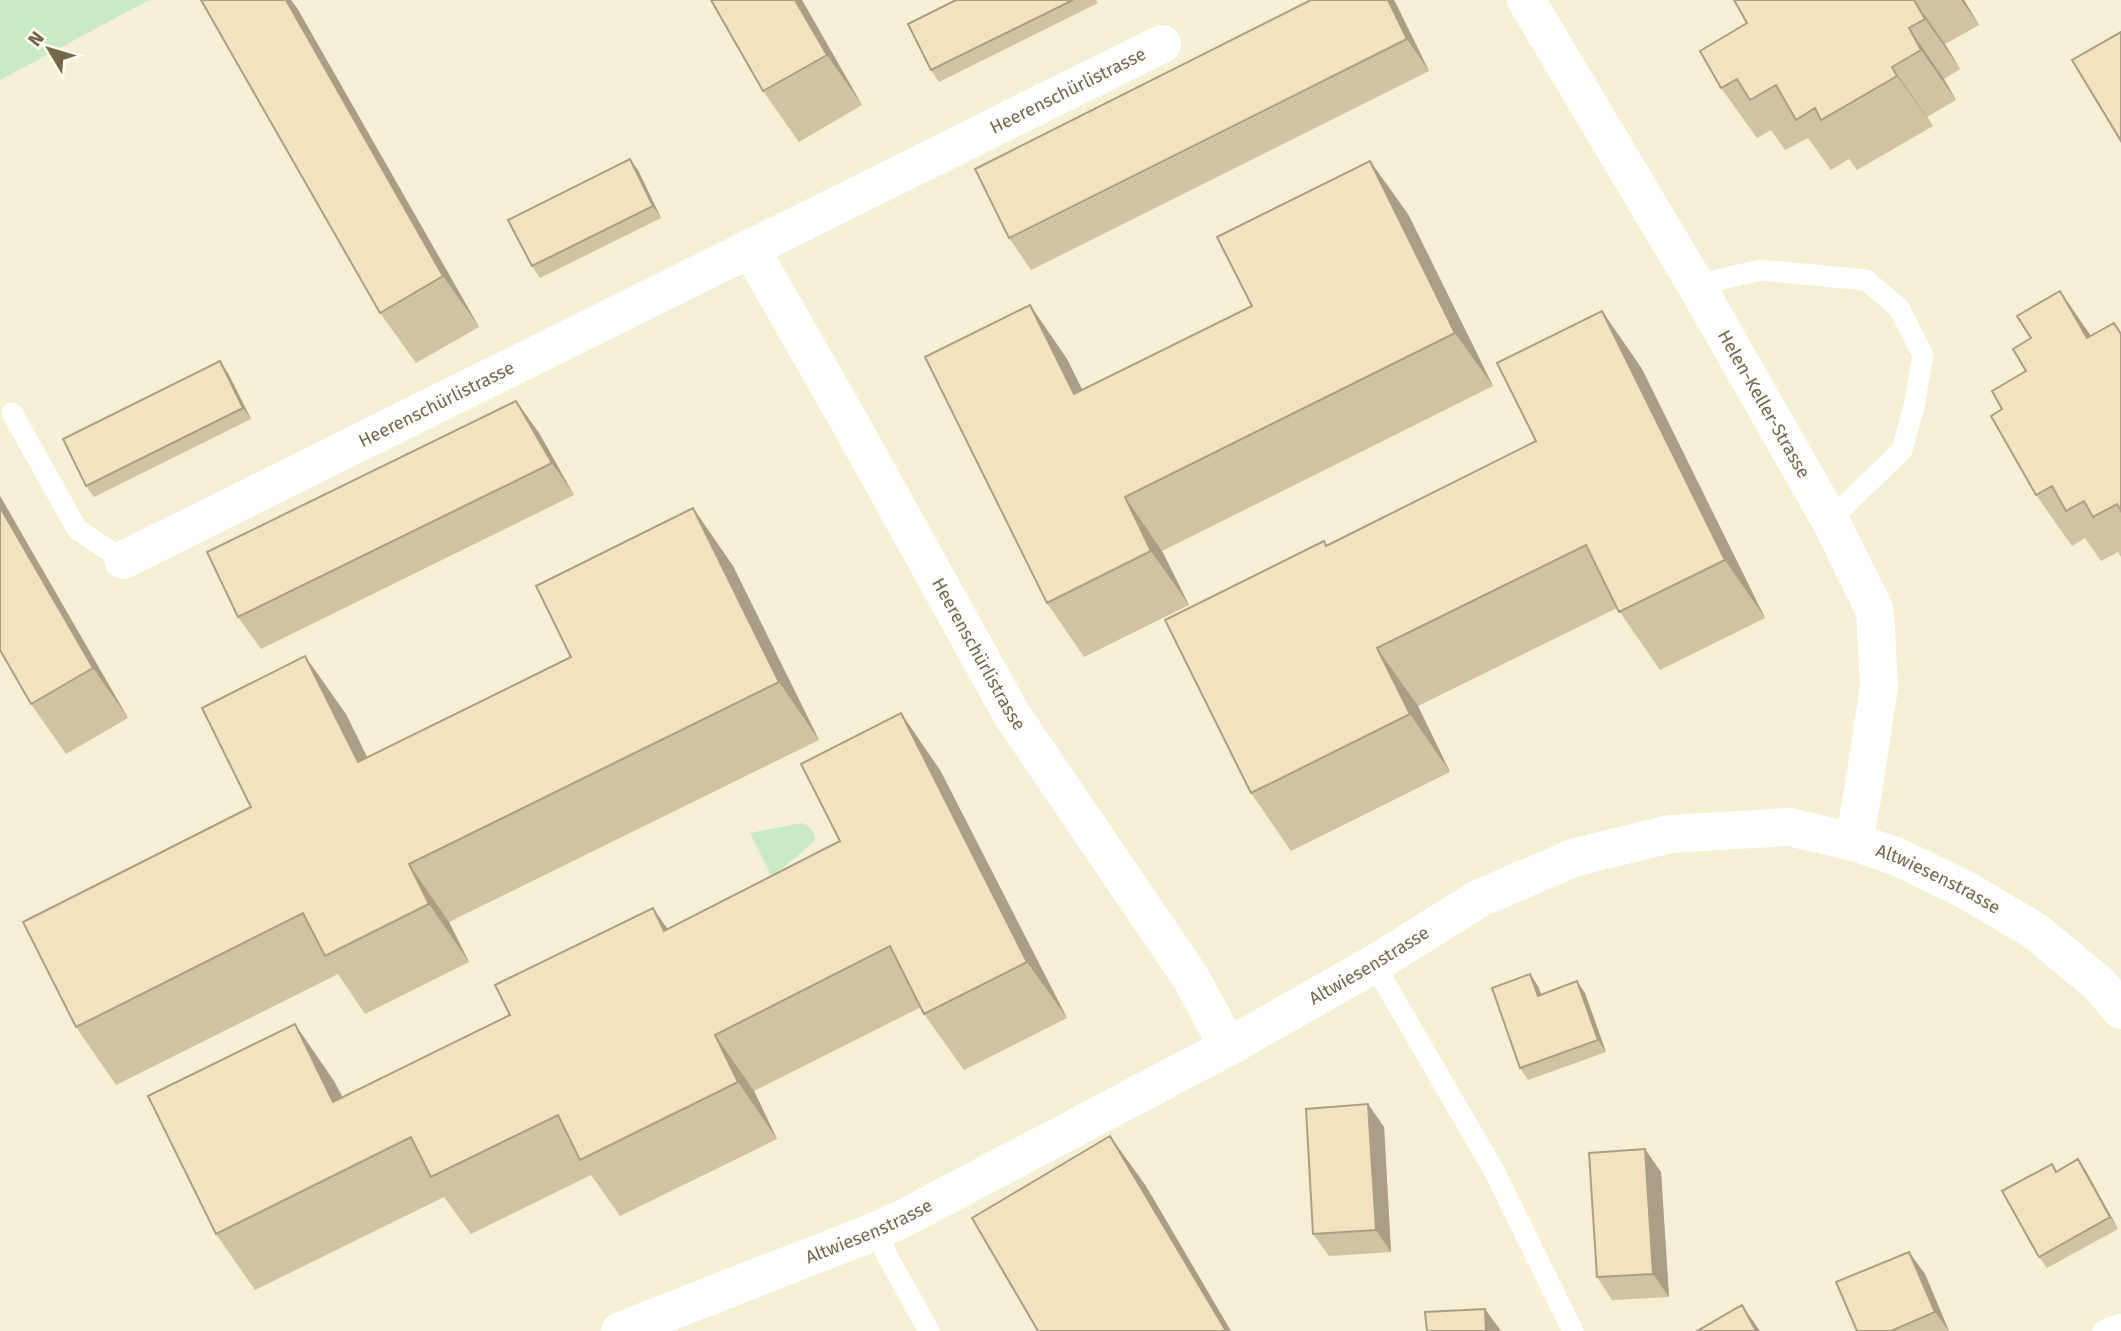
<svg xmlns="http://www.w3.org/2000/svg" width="2121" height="1331" viewBox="0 0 2121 1331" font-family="'Fira Sans',sans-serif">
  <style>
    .residential { fill: #f5efd4 }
    .green { fill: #c8ebc3 }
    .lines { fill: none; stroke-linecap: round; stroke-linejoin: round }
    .service { stroke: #fff; stroke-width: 21 }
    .minor { stroke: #fff; stroke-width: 38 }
    .wall { fill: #d1c2a3 }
    .shaded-wall { fill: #aa9e84 }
    .building { fill: #f3e2bd; stroke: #aa9e84; stroke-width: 2 }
    .labels { text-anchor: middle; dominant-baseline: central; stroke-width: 7; stroke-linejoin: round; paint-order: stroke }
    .street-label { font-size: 18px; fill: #77674a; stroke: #fffded }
  </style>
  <rect width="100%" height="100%" fill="#fdfae6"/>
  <path class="residential" d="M 89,0 L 2121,0 L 2121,1331 L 0,1331 L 0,51 Z"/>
  <path class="green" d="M 0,0 L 149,0 L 0,80 Z
    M 801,823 C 809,825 815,831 815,841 L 772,877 L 750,833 Z"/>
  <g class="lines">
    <path class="service" d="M 1696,285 L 1761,270 L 1866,280 L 1899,308 L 1923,355 L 1914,406 L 1902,450 L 1830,520
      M 12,413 L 77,529 L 123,560
      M 1374,964 L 1493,1169 L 1573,1331
      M 876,1231 L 889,1259 L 929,1331
      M 2103,1331 L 2121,1324"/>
    <g class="minor">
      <path id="s1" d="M 1526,0 L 1696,285 L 1830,520 L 1875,611 L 1879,687 L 1862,798 L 1854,842"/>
      <path id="s2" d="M 750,248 L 850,423 L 1012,715 L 1191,978 L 1228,1047"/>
      <path id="s3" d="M 123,560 L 1162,44"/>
      <path id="s4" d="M 620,1331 L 876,1231 L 906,1217 L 1228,1047 L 1374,964 L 1480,898 L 1576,857 L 1670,834 L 1789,827 L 1854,842 L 1898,857 L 1966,890 L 2035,931 L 2099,984 L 2121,1010"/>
    </g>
  </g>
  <path class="wall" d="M 802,0 L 862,105 L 799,142 L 763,91 Z
    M 956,0 L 1096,0 L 1098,3 L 939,82 L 931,70 Z
    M 1734,0 L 1964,0 L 1979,25 L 1945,44 L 1960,69 L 1944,79 L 1956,100 L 1927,117 L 1933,126 L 1857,170 L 1849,159 L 1831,170 L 1808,138 L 1785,150 L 1771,130 L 1757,138 L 1721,88 L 1747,23 Z
    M 1395,1 L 1429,71 L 1031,270 L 1009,238 Z
    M 297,8 L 479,327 L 416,363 L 380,313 Z
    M 638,170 L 661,218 L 540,278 L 532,266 Z
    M 1408,214 L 1493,386 L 1162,551 L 1189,605 L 1084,657 L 1047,603 L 1030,305 L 1067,359 L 1082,390 L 1252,306 Z
    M 2060,291 L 2091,336 L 2121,332 L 2121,557 L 2118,552 L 2101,561 L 2085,538 L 2072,546 L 2036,495 L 2002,409 L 2026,371 L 2031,338 Z
    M 1602,311 L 1642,369 L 1765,618 L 1660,670 L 1617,608 L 1418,706 L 1450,772 L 1291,851 L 1251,793 L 1327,546 L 1536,441 Z
    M 228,373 L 251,419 L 94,497 L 86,486 Z
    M 516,401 L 539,433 L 574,495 L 261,649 L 238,617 Z
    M 0,496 L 128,718 L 66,754 L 31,704 L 0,650 Z
    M 693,508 L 733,566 L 819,740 L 449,922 L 469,962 L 365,1014 L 338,974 L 116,1085 L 76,1027 L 251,807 L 346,714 L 367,757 L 571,657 Z
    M 940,770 L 1067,1018 L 964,1070 L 924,1014 L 921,1007 L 754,1091 L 777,1139 L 620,1216 L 591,1175 L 471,1234 L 444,1197 L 255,1290 L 216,1234 L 334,1081 L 343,1097 L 510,1015 L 668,929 L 840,841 Z
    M 1538,986 L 1541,994 L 1585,993 L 1606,1052 L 1528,1080 L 1520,1068 Z
    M 1368,1104 L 1384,1127 L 1391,1252 L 1329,1256 L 1313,1234 Z
    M 2078,1159 L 2086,1171 L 2118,1229 L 2047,1268 L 2039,1257 L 2057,1171 Z
    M 1661,1172 L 1669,1297 L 1612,1300 L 1597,1277 Z
    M 1909,1252 L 1925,1274 L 1949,1331 L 1857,1331 Z"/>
  <path class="shaded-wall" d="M 286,0 L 291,0 L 297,8 L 479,327 L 443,276 Z
    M 795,0 L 802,0 L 862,105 L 827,55 Z
    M 1388,0 L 1394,0 L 1429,71 L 1407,39 Z
    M 1914,0 L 1945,44 L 1960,69 L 1925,19 Z
    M 1961,0 L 1964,0 L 1979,25 Z
    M 1909,28 L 1944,79 L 1956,100 L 1921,50 Z
    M 1892,67 L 1927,117 L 1933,126 L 1897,76 Z
    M 630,159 L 638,170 L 661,218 L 653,206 Z
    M 1370,161 L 1408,214 L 1493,386 L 1455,333 Z
    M 2060,291 L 2095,342 L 2087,338 Z
    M 1030,305 L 1067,359 L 1111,447 L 1074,394 Z
    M 1602,311 L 1642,369 L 1765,618 L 1725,560 Z
    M 220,361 L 228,373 L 251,419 L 243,408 Z
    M 516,401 L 539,433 L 574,495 L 552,463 Z
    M 0,496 L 128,718 L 93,668 L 0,507 Z
    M 1125,497 L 1162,551 L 1189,605 L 1151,551 Z
    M 693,508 L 733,566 L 819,740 L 779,682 Z
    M 1377,648 L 1418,706 L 1450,772 L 1410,714 Z
    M 305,656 L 346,714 L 398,820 L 358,762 Z
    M 901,713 L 940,770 L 1067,1018 L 1027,962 Z
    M 409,864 L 449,922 L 469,962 L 429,904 Z
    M 653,908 L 692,964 L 664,931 Z
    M 1530,974 L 1538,986 L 1546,1007 L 1538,996 Z
    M 1577,981 L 1585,993 L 1606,1052 L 1598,1040 Z
    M 295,1024 L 334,1081 L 372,1158 L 333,1102 Z
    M 715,1035 L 754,1091 L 777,1139 L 738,1082 Z
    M 1368,1104 L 1384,1127 L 1391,1252 L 1376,1230 Z
    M 1110,1136 L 1146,1186 L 1231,1331 L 1226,1331 Z
    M 1645,1149 L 1661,1172 L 1669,1297 L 1653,1274 Z
    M 2078,1159 L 2086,1171 L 2118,1229 L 2110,1217 Z
    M 1909,1252 L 1925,1274 L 1949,1331 L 1935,1312 Z
    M 1742,1305 L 1760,1331 L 1756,1331 Z
    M 1485,1309 L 1501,1331 L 1486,1331 Z"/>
  <path class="building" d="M 201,0 L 286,0 L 443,276 L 380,313 Z
    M 711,0 L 795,0 L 827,55 L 763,91 Z
    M 956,0 L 1073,0 L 931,70 L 908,24 Z
    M 1311,0 L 1388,0 L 1407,39 L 1009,238 L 975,169 Z
    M 1734,0 L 1914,0 L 1925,19 L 1909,28 L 1921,50 L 1892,67 L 1897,76 L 1821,120 L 1815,108 L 1796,120 L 1776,85 L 1750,100 L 1737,79 L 1721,88 L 1700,51 L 1747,23 Z
    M 2121,32 L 2121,141 L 2072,60 Z
    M 630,159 L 653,206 L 532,266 L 508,220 Z
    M 1370,161 L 1455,333 L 1125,497 L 1151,551 L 1047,603 L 925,357 L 1030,305 L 1074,394 L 1252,306 L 1217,237 Z
    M 2060,291 L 2087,338 L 2114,323 L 2121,334 L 2121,511 L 2117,504 L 2093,517 L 2084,501 L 2066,511 L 2052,486 L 2036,495 L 1991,416 L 2002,409 L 1992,391 L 2026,371 L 2013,349 L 2031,338 L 2017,316 Z
    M 1602,311 L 1725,560 L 1619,612 L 1586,545 L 1377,648 L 1410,714 L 1251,793 L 1165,620 L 1324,541 L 1326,546 L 1536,441 L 1497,363 Z
    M 220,361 L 243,408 L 86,486 L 63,439 Z
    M 516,401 L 552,463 L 238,617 L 207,552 Z
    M 0,507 L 93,668 L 31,704 L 0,650 Z
    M 693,508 L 779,682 L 409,864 L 429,904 L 325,956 L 303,913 L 76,1027 L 23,922 L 251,807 L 202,708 L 305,656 L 358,762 L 571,657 L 536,586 Z
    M 901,713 L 1027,962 L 924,1014 L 890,946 L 715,1035 L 738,1082 L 580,1160 L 558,1115 L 431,1177 L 411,1137 L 216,1234 L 148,1096 L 295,1024 L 333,1102 L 510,1015 L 495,985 L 653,908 L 664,931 L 840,841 L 801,764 Z
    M 1530,974 L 1538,996 L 1577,981 L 1598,1040 L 1520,1068 L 1492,988 Z
    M 1368,1104 L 1376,1230 L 1313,1234 L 1306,1109 Z
    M 1110,1136 L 1226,1331 L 1038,1331 L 972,1218 Z
    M 1645,1149 L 1653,1274 L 1597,1277 L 1589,1153 Z
    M 2078,1159 L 2110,1217 L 2039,1257 L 2002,1191 L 2052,1164 L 2056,1172 Z
    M 1909,1252 L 1935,1312 L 1891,1331 L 1857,1331 L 1836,1282 Z
    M 1742,1305 L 1756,1331 L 1697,1331 Z
    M 1485,1309 L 1486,1331 L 1427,1331 L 1425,1312 Z"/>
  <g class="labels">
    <g class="street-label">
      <text stroke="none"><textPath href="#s3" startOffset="1055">Heerenschürlistrasse</textPath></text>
      <text stroke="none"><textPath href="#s3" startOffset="350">Heerenschürlistrasse</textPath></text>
      <text stroke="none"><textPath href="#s1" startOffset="469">Helen-Keller-Strasse</textPath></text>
      <text stroke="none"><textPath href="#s2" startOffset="466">Heerenschürlistrasse</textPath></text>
      <text stroke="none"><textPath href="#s4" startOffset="1444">Altwiesenstrasse</textPath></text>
      <text stroke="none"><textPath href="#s4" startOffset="835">Altwiesenstrasse</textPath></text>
      <text stroke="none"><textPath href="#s4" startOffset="268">Altwiesenstrasse</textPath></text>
    </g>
  </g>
  <g transform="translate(49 49) rotate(308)" stroke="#fffded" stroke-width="5" paint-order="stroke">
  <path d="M0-5L12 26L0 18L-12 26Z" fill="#77674a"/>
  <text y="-10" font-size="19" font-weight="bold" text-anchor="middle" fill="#77674a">N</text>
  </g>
</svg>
